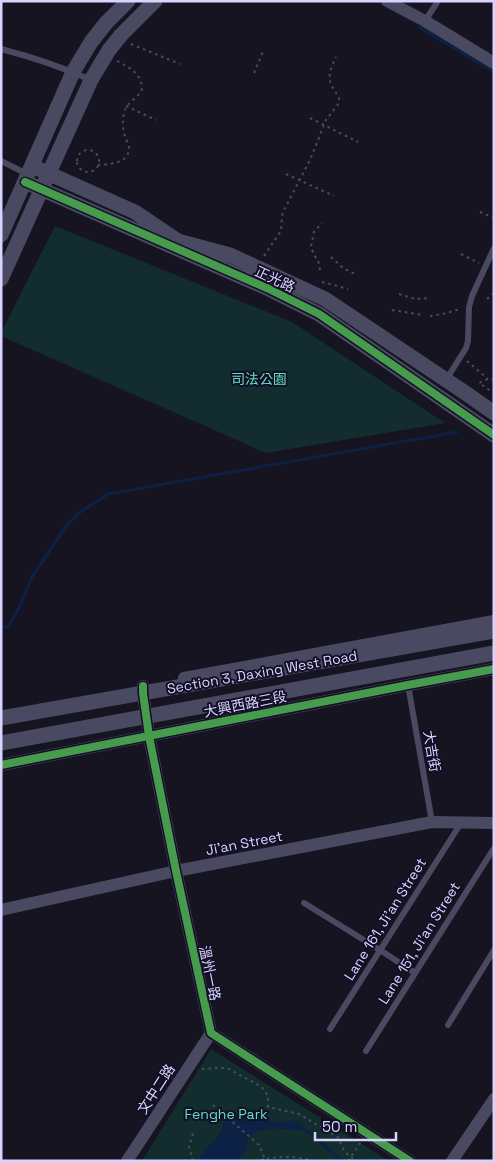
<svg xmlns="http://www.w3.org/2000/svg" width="495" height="1162" viewBox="0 0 495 1162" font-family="'Space Grotesk','Noto Sans TC',sans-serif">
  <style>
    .green { fill: #132c2d }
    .water { fill: #0d2144 }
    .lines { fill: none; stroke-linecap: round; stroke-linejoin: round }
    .stream { stroke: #0d2144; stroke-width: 3 }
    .path { stroke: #44505f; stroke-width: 2; stroke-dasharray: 2.5 4; stroke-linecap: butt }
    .service { stroke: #4a4962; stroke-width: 6 }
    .minor { stroke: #4a4962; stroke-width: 12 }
    .tertiary { stroke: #4a4962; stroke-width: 15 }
    .cycleway-casing { stroke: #130f26; stroke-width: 11 }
    .cycleway { stroke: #469c4c; stroke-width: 8 }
    .labels { text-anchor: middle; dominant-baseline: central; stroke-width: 4; stroke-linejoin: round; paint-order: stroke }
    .street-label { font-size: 14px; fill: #d9d4ff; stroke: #130f26 }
    .park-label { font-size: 14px; fill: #5fe0c0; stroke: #130f26 }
  </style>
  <rect width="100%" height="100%" fill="#161421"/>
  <path class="green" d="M 55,226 L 292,322 L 445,423 L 266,453 L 1,336 L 1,333 Z
    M 211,1049 L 389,1161 L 142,1161 Z"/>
  <path class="water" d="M 226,1110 L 236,1114 L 247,1110 C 255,1117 269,1122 280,1122 C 292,1122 291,1118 303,1124 L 299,1131 C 284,1128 253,1124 247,1142 C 247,1145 247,1148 247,1150 L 241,1157 L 240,1161 L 199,1161 C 201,1151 209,1147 216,1139 C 222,1131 226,1120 226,1110 Z"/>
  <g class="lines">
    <path class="stream" d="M 419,27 L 494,72
      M 1,627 L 8,627 L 19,608 L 32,577 L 66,526 L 79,513 L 108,494 L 457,432
      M 301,1127 L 317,1138 L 337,1157 L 342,1161"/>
    <path class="path" d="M 131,44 L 180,64
      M 254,73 L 264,49
      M 126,106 L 156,120
      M 310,118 L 358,142
      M77 161a11 11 0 1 1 22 0a11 11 0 1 1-22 0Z
      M 98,165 C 109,164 129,164 129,148 C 129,144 126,140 125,137 C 123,129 122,121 124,113 C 126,102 138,99 142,89 C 142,74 129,67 117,61
      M 286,174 L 334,196
      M 480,212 L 494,218
      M 461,254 L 479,263
      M 264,256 L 281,231 L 282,216 L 284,210 L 310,160 L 326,120 L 339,103 L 339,97 C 327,81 327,76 336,57
      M 331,257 L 343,268 L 355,274
      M 320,270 L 318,260 L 314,255 L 311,247 L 314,232 L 322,223
      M 322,282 L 348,289
      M 399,294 L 415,299 L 430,298
      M 487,299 L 494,293
      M 392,310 L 423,315
      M 430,316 L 443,314 L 460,309
      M 467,361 L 488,379
      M 494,380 L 488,379 L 479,383 L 494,393
      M 202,1069 L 217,1068 L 227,1068 L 262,1087 L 268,1096 L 268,1107 L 299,1114 L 339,1138 C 342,1149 346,1155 357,1161
      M 213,1105 L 259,1145 L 265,1159 C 281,1156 297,1156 313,1161
      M 193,1161 L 189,1147 L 194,1130
      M 255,1161 L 265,1159 L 267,1161
      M 348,1161 L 361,1142"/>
    <path class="service" d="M 425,21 L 438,1
      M 1,49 C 32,57 62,67 91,80
      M 1,161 L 27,174
      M 446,380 L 466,348 L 468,341 L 469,307 L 472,296 L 494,248
      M 408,685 L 432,822
      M 304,903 L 380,950 L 415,973
      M 448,1025 L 494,950
      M 330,1029 L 461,823
      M 366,1051 L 494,848"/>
    <path class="minor" d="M 387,1 L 425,21 L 494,63
      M 184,678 L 494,621
      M 143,686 L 143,693 L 149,736 L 176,871 L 211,1033 L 410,1161
      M 1,765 L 408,685 L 494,669
      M 1,910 L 176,871 L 432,822 L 494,823
      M 127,1161 L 211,1033
      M 452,1161 L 494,1099"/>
    <path class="tertiary" d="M 32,166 L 135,212 L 178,241 L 230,255 L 325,299 L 467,394 L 494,413
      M 25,182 L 269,289 L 319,314 L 494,435
      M 1,235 L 73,72 L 91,42 L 106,23 L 128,1
      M 1,279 L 91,80 L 109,50 L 121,35 L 155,1
      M 1,718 L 494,631
      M 1,743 L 494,653"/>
    <g class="cycleway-casing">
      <path id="cycleway" d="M 25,182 L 269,289 L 319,314 L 494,435
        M 143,686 L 143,693 L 149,736 L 176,871 L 211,1033 L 410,1161
        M 1,765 L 408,685 L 494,669"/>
    </g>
    <use href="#cycleway" class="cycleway"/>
  </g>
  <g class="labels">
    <g class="street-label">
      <text transform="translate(275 279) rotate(25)">正光路</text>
      <text transform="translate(262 672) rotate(-10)">Section 3, Daxing West Road</text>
      <text transform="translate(245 704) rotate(-11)">大興西路三段</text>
      <text transform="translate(432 751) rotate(80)">大吉街</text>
      <text transform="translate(244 843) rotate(-11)">Ji'an Street</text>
      <text transform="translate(385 919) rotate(-58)">Lane 161, Ji'an Street</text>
      <text transform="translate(419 943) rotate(-58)">Lane 151, Ji'an Street</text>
      <text transform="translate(210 973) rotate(78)">溫州一路</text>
      <text transform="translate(156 1089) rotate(-57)">文中二路</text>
    </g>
    <g class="park-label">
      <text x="259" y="379">司法公園</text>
      <text x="226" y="1114">Fenghe Park</text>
    </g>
  </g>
  <rect width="495" height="1162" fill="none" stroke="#d9d4ff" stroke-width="5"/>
  <path d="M315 1132v8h81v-8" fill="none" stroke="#d9d4ff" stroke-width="2.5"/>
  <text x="322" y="1132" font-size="15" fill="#d9d4ff" stroke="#130f26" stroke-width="4" paint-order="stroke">50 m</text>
</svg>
